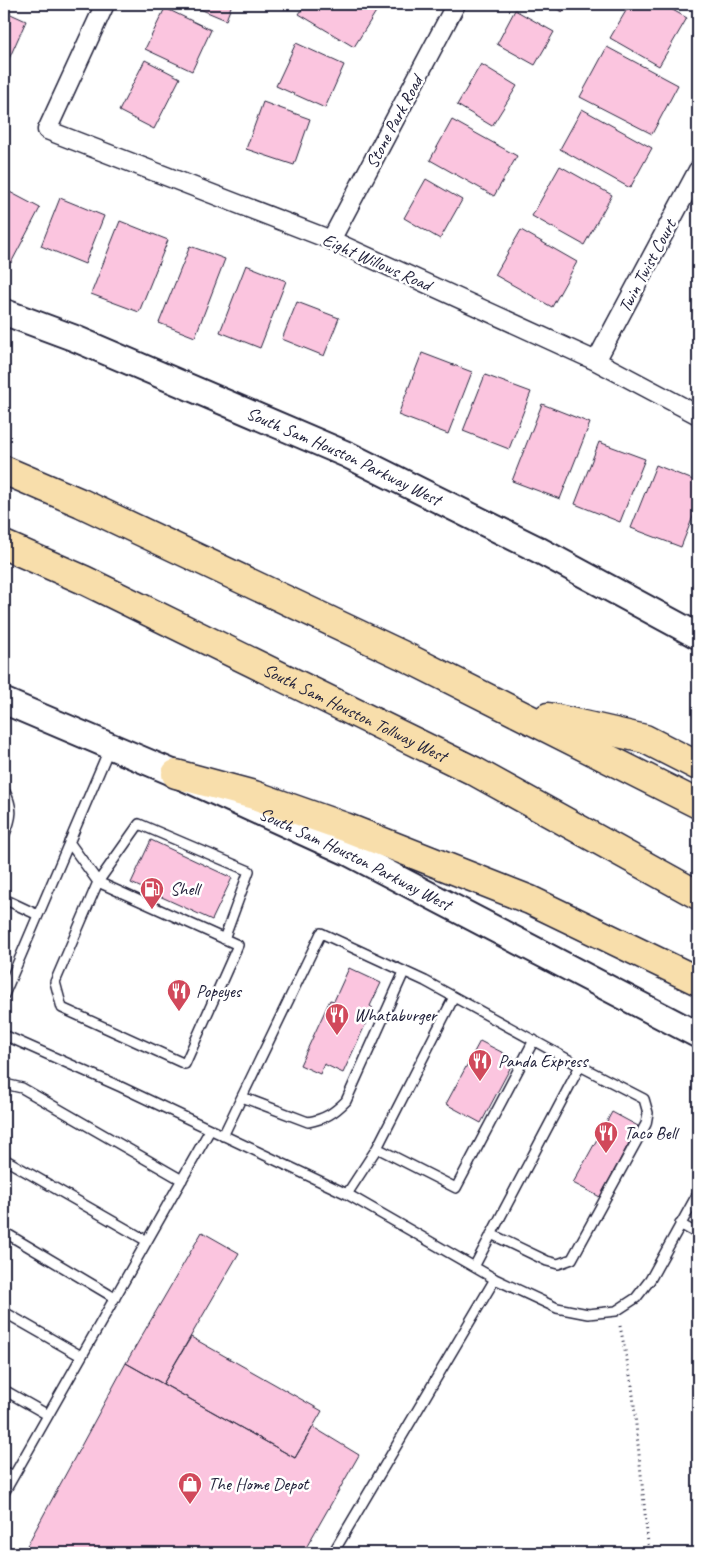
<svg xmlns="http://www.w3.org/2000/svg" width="702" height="1557" viewBox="0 0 702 1557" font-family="Caveat,sans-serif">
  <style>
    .building { fill: #fbc5df; stroke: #22223b }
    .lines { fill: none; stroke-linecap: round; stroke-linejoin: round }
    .lane-casing { stroke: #22223b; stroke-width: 12 }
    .street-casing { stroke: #22223b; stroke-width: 21 }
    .secondary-casing { stroke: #22223b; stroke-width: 29 }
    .highway-casing { stroke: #22223b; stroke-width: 31 }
    .path { stroke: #22223b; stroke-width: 3; stroke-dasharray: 1 4; stroke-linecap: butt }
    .lane { stroke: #fff; stroke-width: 9 }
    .street { stroke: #fff; stroke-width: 18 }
    .secondary { stroke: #fff; stroke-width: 25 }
    .highway { stroke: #f8deab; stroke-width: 28 }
    .labels { text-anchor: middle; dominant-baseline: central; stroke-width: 5; stroke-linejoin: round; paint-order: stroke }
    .street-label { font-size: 18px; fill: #22223b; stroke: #fff }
    .poi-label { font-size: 18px; fill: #22223b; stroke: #fff; text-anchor: start }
  </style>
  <rect width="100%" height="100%" fill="#fff"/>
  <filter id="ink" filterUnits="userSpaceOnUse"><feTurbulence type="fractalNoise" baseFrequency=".02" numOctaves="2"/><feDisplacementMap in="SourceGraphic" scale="10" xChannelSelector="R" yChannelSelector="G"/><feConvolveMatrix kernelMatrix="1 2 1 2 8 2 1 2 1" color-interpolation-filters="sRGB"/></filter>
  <g filter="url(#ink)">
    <path class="building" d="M 188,4 L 232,4 L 226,20 Z
      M 306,4 L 368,4 L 377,10 L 354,47 L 299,14 Z
      M 547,4 L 566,4 L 563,12 Z
      M 630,4 L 662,4 L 687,18 L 659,66 L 610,38 Z
      M 165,8 L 211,30 L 192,71 L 145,49 Z
      M 515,10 L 554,32 L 535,65 L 497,44 Z
      M 4,11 L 26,21 L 4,70 Z
      M 296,43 L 344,65 L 325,108 L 276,86 Z
      M 607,47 L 678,85 L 652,134 L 580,97 Z
      M 145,60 L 180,78 L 154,129 L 119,111 Z
      M 481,64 L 517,86 L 492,126 L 457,105 Z
      M 263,102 L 310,119 L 294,165 L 246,149 Z
      M 582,109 L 652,148 L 630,188 L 560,149 Z
      M 452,120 L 517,156 L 494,196 L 430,160 Z
      M 560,166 L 612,195 L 584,245 L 532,216 Z
      M 426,179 L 462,200 L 440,239 L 404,218 Z
      M 4,189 L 40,208 L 11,263 L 4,259 Z
      M 60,198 L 104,216 L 85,264 L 41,246 Z
      M 120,221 L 168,240 L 139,312 L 91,294 Z
      M 521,230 L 577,262 L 552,307 L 495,275 Z
      M 190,246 L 225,259 L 195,337 L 159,323 Z
      M 246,265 L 286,281 L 260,348 L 220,332 Z
      M 297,302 L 339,318 L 324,356 L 282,339 Z
      M 422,353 L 472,372 L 448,434 L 398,415 Z
      M 485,375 L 531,392 L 509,449 L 463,431 Z
      M 542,404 L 590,423 L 560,499 L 512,481 Z
      M 599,442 L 645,459 L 620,522 L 575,504 Z
      M 656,465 L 698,482 L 698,504 L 681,547 L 631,528 Z
      M 151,840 L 232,878 L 212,920 L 131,883 Z
      M 349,968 L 381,983 L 370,1006 L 373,1008 L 343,1073 L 324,1064 L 320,1074 L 300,1065 L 330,1000 L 334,1001 Z
      M 480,1041 L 515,1059 L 481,1123 L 446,1104 Z
      M 612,1112 L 638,1126 L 600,1197 L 573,1183 Z
      M 202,1232 L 239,1253 L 163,1384 L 126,1363 Z
      M 191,1337 L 322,1411 L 295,1458 L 163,1384 Z
      M 126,1363 L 295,1458 L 313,1427 L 359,1455 L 303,1553 L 23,1553 Z"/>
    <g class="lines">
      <g class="lane-casing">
        <path id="lane" d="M 4,790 C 14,808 12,818 4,836
          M 69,842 L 98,882 L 238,945 L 185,1064 L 62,1008 L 55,982 L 98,882 L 139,824 L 249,871 L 224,939
          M 4,899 L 38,915
          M 4,995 L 110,747
          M 4,1035 L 121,1087 L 347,1194 L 495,1279 L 557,1308 L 588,1314 L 616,1311 L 636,1298 L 650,1280 L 698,1193
          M 4,1088 L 9,1085 L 22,1088 L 182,1180
          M 242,1097 L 308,1122 C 325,1119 334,1113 346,1101 L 404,972
          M 223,1136 L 321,933 L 425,981 L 580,1066 L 644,1099 L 648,1113 L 646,1124 L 572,1259 L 558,1264 L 547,1261 L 491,1234
          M 377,1148 L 456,1188 L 534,1040
          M 4,1159 L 147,1241
          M 347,1194 L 377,1148 L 454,997
          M 680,1224 L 698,1234
          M 4,1232 L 115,1298
          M 474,1267 L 580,1066
          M 4,1312 L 81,1356
          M 4,1390 L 48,1415
          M 4,1471 L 13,1476
          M 4,1493 L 210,1130
          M 333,1553 L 495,1279"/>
      </g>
      <g class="street-casing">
        <path id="street" d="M 105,4 L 47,130 L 331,240 L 596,361 L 698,415
          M 331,240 L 456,4
          M 596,361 L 698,170"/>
      </g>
      <g class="secondary-casing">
        <g id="secondary">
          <path id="s1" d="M 4,312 L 74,338 L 348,455 L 537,549 L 698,636"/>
          <path id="s2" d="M 4,701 L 176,774 L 347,852 L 698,1035"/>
        </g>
      </g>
      <g class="highway-casing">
        <g id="highway">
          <path d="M 4,470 L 81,503 L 402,655 L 698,804"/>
          <path id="s3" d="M 4,545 L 84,580 L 474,771 L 698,895"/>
          <path d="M 548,717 L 645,739 L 698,766"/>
          <path d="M 176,774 L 254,795 L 345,827 L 530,900 L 698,981"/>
        </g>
      </g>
      <path class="path" d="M 620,1326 L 632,1385 L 649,1553"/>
      <use href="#lane" class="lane"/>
      <use href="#street" class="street"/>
      <use href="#secondary" class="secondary"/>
      <use href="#highway" class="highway"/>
    </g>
  </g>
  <defs>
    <g id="fuel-pin" transform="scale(1.25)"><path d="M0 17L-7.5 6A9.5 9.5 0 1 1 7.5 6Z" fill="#d1495b" stroke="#fff"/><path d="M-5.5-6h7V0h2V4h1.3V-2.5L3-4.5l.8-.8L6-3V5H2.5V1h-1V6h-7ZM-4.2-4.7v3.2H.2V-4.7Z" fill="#fff"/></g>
    <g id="restaurant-pin" transform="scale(1.25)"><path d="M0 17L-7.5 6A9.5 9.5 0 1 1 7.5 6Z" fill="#d1495b" stroke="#fff"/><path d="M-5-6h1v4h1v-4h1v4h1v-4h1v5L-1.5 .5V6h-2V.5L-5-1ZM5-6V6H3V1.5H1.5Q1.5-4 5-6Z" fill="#fff"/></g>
    <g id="shop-pin" transform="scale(1.25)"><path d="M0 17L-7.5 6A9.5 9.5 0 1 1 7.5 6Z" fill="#d1495b" stroke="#fff"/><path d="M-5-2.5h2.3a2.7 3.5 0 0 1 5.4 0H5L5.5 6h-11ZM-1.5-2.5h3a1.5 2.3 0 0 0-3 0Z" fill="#fff"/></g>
  </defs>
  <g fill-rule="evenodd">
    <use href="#fuel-pin" x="152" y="889"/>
    <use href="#restaurant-pin" x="179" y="991"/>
    <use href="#restaurant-pin" x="337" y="1015"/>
    <use href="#restaurant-pin" x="480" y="1061"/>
    <use href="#restaurant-pin" x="606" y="1133"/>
    <use href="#shop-pin" x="190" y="1484"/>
  </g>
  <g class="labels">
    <g class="street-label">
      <text transform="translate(394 122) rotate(-62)">Stone Park Road</text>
      <text transform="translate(377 262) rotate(24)">Eight Willows Road</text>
      <text transform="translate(647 266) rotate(-62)">Twin Twist Court</text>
      <text stroke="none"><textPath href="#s1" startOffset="369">South Sam Houston Parkway West</textPath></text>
      <text stroke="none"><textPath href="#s3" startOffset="389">South Sam Houston Tollway West</textPath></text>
      <text stroke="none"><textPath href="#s2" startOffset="385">South Sam Houston Parkway West</textPath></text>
    </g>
    <g class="poi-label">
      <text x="170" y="889">Shell</text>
      <text x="196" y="991">Popeyes</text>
      <text x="354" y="1015">Whataburger</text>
      <text x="498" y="1061">Panda Express</text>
      <text x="624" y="1133">Taco Bell</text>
      <text x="208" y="1484">The Home Depot</text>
    </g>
  </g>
  <rect width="702" height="1557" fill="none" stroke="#fff" stroke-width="20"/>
  <rect x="10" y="10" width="682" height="1537" fill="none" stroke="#22223b" stroke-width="2" filter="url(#ink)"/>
</svg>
